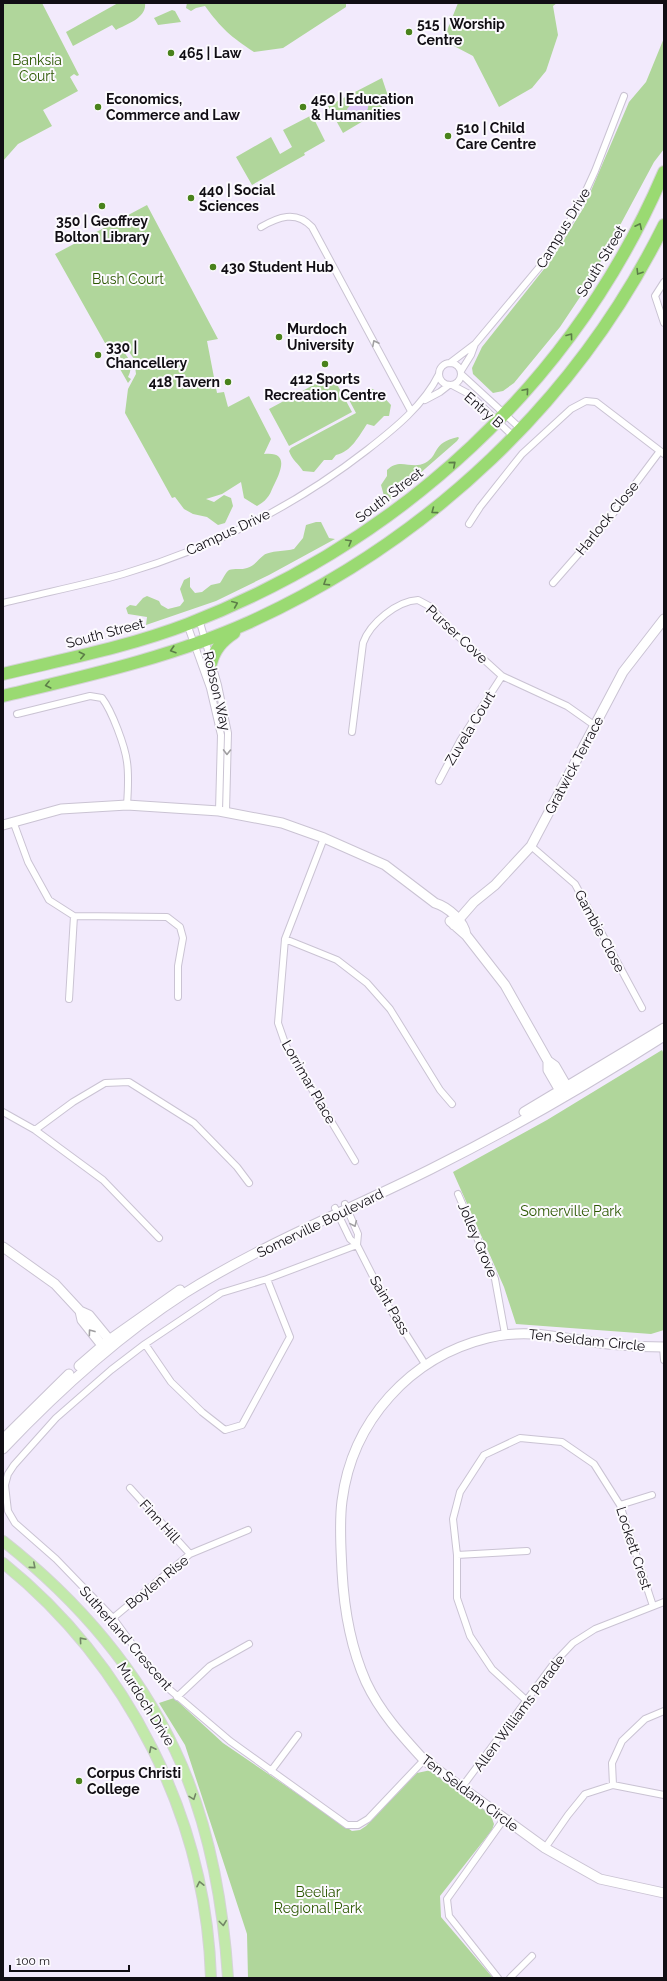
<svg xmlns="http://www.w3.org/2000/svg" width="667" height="1981" viewBox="0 0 667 1981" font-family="Raleway,sans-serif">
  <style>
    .green { fill: #b0d69b }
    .water { fill: #e0c9fa }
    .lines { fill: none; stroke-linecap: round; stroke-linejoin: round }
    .street-casing { stroke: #cac3d3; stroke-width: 8 }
    .secondary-casing { stroke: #cac3d3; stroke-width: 11 }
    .primary-casing { stroke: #d4d4d5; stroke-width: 12 }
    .highway-casing { stroke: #d4d4d5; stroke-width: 14 }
    .street { stroke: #fff; stroke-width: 6 }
    .secondary { stroke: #fff; stroke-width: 9 }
    .primary { stroke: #c2e9aa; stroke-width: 10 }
    .highway { stroke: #9ada72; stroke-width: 12 }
    .oneway { stroke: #5c7e48 }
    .oneway2 { stroke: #a09fa1 }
    .oneway3 { stroke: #728666 }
    .poi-dot { fill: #49821b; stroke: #fcfafe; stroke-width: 1.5 }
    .labels { text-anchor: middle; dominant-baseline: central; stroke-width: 4; stroke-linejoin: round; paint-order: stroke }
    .poi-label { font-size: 14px; font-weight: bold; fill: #110e14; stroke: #fcfafe; text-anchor: start }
    .park-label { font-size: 14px; fill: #2b5700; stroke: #fcfafe }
    .street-label { font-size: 14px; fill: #110e14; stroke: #fcfafe }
  </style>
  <rect width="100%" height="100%" fill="#f2eafc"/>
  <path class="green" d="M 3,3 L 42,3 L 79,75 L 77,76 L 74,74 L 70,77 L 78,91 L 43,110 L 52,126 L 18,144 L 3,161 Z
    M 118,3 L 145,3 C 147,18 127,24 116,30 L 112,25 L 73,46 L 66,32 Z
    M 187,3 L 346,3 L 346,7 L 283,48 L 254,52 C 231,37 221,28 205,6 L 196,8 L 191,11 L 186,8 Z
    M 458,3 L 557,3 L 553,6 L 558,35 L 546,71 L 532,88 L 499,107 L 473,56 L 454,46 L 446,33 Z
    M 172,10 L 175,11 L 181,22 L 158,25 L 154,18 Z
    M 664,38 L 664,149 L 654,162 L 588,285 L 560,327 L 514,383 L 503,391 L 493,393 L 473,374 L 472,368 L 482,347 L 552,259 L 584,207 L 629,102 L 646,82 Z
    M 382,78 L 387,93 L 387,102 L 380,108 L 380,111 L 343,133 L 328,106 Z
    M 312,115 L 325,141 L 304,153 L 305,155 L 252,185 L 236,157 L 271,137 L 280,154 L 292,147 L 283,130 Z
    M 147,205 L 218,339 L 207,341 L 217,393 L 224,392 L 228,407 L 249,396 L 271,439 L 264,454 C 291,451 280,473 273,487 C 271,491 270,495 267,498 C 264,502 260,504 257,506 L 244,498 L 241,482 L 222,494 L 206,499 L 214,502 L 224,495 L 231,498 L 233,506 L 225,523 L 218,525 L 207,517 L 193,514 L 184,509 L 175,497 L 172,498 L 125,413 L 128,389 L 136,374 L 134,359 L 127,349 L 118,343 L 105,343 L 55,254 Z
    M 111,347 C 127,349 135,364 128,377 L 131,379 L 128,383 L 108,348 Z
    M 332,375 L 352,412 L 289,446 L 269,409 Z
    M 370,388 L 379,392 L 391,405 L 389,416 L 384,416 L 374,426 L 367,424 C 359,436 351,452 336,455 L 332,460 L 324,460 L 314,472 L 303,471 C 298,463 292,460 289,451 L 291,448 L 356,413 L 346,394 L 349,391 L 364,394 Z
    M 458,437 L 459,438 L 457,441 L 379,509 L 379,502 L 384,496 L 381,485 L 387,476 L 387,470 C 400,457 411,470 425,463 C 440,455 431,443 458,437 Z
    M 316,522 L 321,522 L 329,538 L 335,539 L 269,575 L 216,601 L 146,625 L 147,617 L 128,614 L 126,608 L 130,605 L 136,606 L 143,598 L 147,596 L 159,601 L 161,605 L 168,609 L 180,606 L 184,601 L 180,589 L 184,580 L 190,577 L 190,587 L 195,593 L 202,592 L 211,585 L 220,583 C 223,579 225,573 229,570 C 234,568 242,570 247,568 C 255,566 258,559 264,555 C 269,551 287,551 294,549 L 303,538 L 306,525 Z
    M 662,1050 L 664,1054 L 664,1330 L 651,1334 L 516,1324 L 504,1287 L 453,1172 L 547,1120 Z
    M 174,1698 L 223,1743 L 352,1831 L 360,1830 L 366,1826 L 417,1773 L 431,1770 L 490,1813 L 494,1824 L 492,1830 L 440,1896 L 441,1917 L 493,1978 L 248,1978 L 247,1934 L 185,1745 L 159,1703 Z"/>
  <path class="water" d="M 364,96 L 368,96 C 370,107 367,117 357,122 L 349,116 L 347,109 L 356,99 Z"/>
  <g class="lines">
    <g class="street-casing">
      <path id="street" d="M 261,227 C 278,217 296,210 312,227 L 411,411
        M 664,282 L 655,296 L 664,323
        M439 374a11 11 0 1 1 22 0a11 11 0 1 1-22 0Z
        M 450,363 L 475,344 L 547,258 L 579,206 L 595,171 L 624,96
        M 461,371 L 471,355 L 475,344
        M 462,375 L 522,430
        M 452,385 L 469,394 L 514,437
        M 425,400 L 440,392 L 449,385
        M 469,524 L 480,507 L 522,454 L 571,409 L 586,401 L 596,402 L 664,454
        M 553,583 L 609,519 L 660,451
        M 3,603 C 43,593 84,585 123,574 C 211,548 295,506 367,450 C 394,429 424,405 439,374
        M 199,619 L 218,685 L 228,733 L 226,812
        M 187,624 L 210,688 L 221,735 L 219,811
        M 17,714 L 90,696 L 102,698 C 112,711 125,746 127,762 C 129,776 128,791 127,805
        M 352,732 L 363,643 C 370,623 397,601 418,600 L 431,607 L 449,628 L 502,676 L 567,706 L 594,725
        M 439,781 L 460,741 L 502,676
        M 13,821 L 28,862 L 49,900 L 74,916 L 167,917 L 180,927 L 183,938 L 178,966 L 178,997
        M 324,838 L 285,939 L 278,1023 L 286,1046 L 355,1161
        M 531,846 L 575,884 L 642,1008
        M 285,939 L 337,960 L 367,983 L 390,1009 L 440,1090 L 452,1104
        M 69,999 L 74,916
        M 3,1112 L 35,1130 L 103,1180 L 159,1238
        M 35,1130 L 73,1102 L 105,1083 L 129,1082 L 194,1123 L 237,1167 L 249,1183
        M 458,1194 L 495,1279 L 505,1334
        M 345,1204 L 358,1234 L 357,1245
        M 335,1208 L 350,1239 L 357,1245 L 387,1304 L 425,1364
        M 357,1245 L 267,1279 L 221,1293 L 145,1344 L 111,1370 L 56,1418 L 14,1465 L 8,1474 L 5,1485 L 8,1511 L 15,1523 L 56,1559 L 113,1618 L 143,1659 L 169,1689 L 230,1741 L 347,1825 L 358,1825 L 368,1819 L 424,1760
        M 145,1344 L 171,1382 L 202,1412 L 225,1430 L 242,1425 L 290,1337 L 267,1279
        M 663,1347 L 664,1360
        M 130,1488 L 190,1554
        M 620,1505 L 652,1495
        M 457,1555 L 527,1551
        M 113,1618 L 190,1554 L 248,1530
        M 177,1697 L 210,1666 L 249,1644
        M 527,1701 L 492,1669 L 470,1636 L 457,1598 L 457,1555 L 453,1519 L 460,1492 L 484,1455 L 520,1438 L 562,1442 L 594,1464 L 620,1505 L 653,1606
        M 271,1771 L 298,1735
        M 613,1785 L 612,1763 L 622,1741 L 645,1719 L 664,1711
        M 462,1787 L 555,1662 L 573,1643 L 595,1629 L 664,1602
        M 545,1848 L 568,1815 L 585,1794 L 613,1785 L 664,1795
        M 498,1978 L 449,1916 L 447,1899 L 504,1819
        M 510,1978 L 532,1956"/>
    </g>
    <g class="secondary-casing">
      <path id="secondary" d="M 3,825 L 61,809 L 127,805 L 219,811 L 282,823 L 324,838 L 385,865 L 435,903 C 448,907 464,921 466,935
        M 450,921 L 466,935 L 505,985 L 548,1061 L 555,1066 L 570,1092
        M 454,925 L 474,902 L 495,885 L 531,846 L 623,672 L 664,619
        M 548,1061 L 548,1070 L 563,1096
        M 524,1112 L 664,1028
        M 3,1247 L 55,1284 L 80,1311 L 89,1315 L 112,1343
        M 80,1311 L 82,1320 L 105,1349
        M 664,1347 C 646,1347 627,1346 608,1344 C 566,1340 532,1327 488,1338 C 410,1357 352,1421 342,1501 C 339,1524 341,1548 342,1571 C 344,1609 350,1646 366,1682 C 380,1712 402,1736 424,1760 L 545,1848 L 600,1879 L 664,1893
        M 79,1366 L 109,1340 L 180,1290
        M 3,1439 L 69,1374
        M 3,1449 C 58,1391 117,1337 185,1293 C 263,1244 349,1210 431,1169 C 511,1129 589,1084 664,1036"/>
    </g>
    <g class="primary-casing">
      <path id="primary" d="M 3,1541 C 74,1597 136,1667 175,1750 C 208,1820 223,1900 228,1978
        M 3,1563 C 128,1664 206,1817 211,1978"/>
    </g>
    <g class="highway-casing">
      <path id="highway" d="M 211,663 C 215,649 222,641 234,633
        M 3,674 C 65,659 128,647 188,624 C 401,541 574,383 664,172
        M 3,696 C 86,676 172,657 250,622 C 429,540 577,401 664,225"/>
    </g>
    <use href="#street" class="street"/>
    <use href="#secondary" class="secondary"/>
    <use href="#primary" class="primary"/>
    <use href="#highway" class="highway"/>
  </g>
  <defs><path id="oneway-chevron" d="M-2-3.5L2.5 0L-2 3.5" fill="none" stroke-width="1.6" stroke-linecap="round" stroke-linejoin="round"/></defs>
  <g class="oneway">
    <use href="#oneway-chevron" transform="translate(639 226) rotate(-64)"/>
    <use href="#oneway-chevron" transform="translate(639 272) rotate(122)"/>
    <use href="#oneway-chevron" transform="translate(570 336) rotate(-53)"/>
    <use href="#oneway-chevron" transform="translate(526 391) rotate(-49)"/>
    <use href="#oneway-chevron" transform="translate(453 464) rotate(-41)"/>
    <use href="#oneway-chevron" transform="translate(434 511) rotate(143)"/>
    <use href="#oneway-chevron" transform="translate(349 542) rotate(-30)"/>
    <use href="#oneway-chevron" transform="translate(326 583) rotate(148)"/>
    <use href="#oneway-chevron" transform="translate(235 604) rotate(-23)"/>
    <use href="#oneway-chevron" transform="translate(173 650) rotate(163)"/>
    <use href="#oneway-chevron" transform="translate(82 655) rotate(-13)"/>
    <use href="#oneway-chevron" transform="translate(48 685) rotate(166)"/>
  </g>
  <g class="oneway2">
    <use href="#oneway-chevron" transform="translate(375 343) rotate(-117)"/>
    <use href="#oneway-chevron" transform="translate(227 752) rotate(91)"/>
    <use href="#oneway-chevron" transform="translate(354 1224) rotate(66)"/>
    <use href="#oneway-chevron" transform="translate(91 1332) rotate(-126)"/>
  </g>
  <g class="oneway3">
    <use href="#oneway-chevron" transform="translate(33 1566) rotate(41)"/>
    <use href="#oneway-chevron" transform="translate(82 1640) rotate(-131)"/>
    <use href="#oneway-chevron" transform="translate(152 1749) rotate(-117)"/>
    <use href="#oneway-chevron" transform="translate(193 1797) rotate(70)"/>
    <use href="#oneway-chevron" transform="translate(200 1884) rotate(-102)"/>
    <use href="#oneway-chevron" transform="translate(223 1923) rotate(83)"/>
  </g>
  <g class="poi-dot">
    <circle cx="409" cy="32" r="4"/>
    <circle cx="171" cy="53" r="4"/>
    <circle cx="98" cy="107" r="4"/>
    <circle cx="303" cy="107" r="4"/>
    <circle cx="448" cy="136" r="4"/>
    <circle cx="191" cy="198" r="4"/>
    <circle cx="102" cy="206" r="4"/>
    <circle cx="213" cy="267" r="4"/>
    <circle cx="279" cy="337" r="4"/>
    <circle cx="98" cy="355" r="4"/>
    <circle cx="325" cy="364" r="4"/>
    <circle cx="228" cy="382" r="4"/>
    <circle cx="79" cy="1781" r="4"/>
  </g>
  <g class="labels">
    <g class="poi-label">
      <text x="417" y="24">515 | Worship<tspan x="417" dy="16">Centre</tspan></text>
      <text x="179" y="53">465 | Law</text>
      <text x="106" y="99">Economics,<tspan x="106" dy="16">Commerce and Law</tspan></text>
      <text x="311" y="99">450 | Education<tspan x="311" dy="16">&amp; Humanities</tspan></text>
      <text x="456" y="128">510 | Child<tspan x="456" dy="16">Care Centre</tspan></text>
      <text x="199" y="190">440 | Social<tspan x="199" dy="16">Sciences</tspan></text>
      <text x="102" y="221" text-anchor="middle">350 | Geoffrey<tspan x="102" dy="16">Bolton Library</tspan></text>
      <text x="221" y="267">430 Student Hub</text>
      <text x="287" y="329">Murdoch<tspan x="287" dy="16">University</tspan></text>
      <text x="106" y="347">330 |<tspan x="106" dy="16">Chancellery</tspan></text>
      <text x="325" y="379" text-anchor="middle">412 Sports<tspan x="325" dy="16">Recreation Centre</tspan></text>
      <text x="220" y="382" text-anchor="end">418 Tavern</text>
      <text x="87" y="1773">Corpus Christi<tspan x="87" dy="16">College</tspan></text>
    </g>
    <g class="park-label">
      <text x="37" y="60">Banksia<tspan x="37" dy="16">Court</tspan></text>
      <text x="128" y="279">Bush Court</text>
      <text x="571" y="1211">Somerville Park</text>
      <text x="318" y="1892">Beeliar<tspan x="318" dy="16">Regional Park</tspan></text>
    </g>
    <g class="street-label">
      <text transform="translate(563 228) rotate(-59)">Campus Drive</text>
      <text transform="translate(601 261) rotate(-59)">South Street</text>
      <text transform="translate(484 410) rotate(41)">Entry B</text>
      <text transform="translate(389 495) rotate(-37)">South Street</text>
      <text transform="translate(607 518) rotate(-51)">Harlock Close</text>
      <text transform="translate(228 532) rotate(-25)">Campus Drive</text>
      <text transform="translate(105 633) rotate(-15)">South Street</text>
      <text transform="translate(457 634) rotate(43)">Purser Cove</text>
      <text transform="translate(217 691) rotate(77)">Robson Way</text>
      <text transform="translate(470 728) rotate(-59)">Zuvela Court</text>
      <text transform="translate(574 765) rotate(-62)">Gratwick Terrace</text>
      <text transform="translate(600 931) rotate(62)">Gambie Close</text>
      <text transform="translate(309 1082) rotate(60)">Lorrimar Place</text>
      <text transform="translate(320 1223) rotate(-26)">Somerville Boulevard</text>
      <text transform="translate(478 1240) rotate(67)">Jolley Grove</text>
      <text transform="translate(390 1305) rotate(60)">Saint Pass</text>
      <text transform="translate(587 1340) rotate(6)">Ten Seldam Circle</text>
      <text transform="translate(160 1521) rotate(48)">Finn Hill</text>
      <text transform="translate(634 1548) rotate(72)">Lockett Crest</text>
      <text transform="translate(157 1582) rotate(-39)">Boylen Rise</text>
      <text transform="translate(126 1638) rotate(49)">Sutherland Crescent</text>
      <text transform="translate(146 1704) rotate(58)">Murdoch Drive</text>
      <text transform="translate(519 1713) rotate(-53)">Allen Williams Parade</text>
      <text transform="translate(470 1793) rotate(37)">Ten Seldam Circle</text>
    </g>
  </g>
  <rect width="667" height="1981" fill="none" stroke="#110e14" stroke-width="8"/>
  <path d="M10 1965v6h119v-6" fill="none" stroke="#110e14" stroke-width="2"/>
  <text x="16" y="1965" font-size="12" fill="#110e14" stroke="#fcfafe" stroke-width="3" paint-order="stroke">100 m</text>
</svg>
